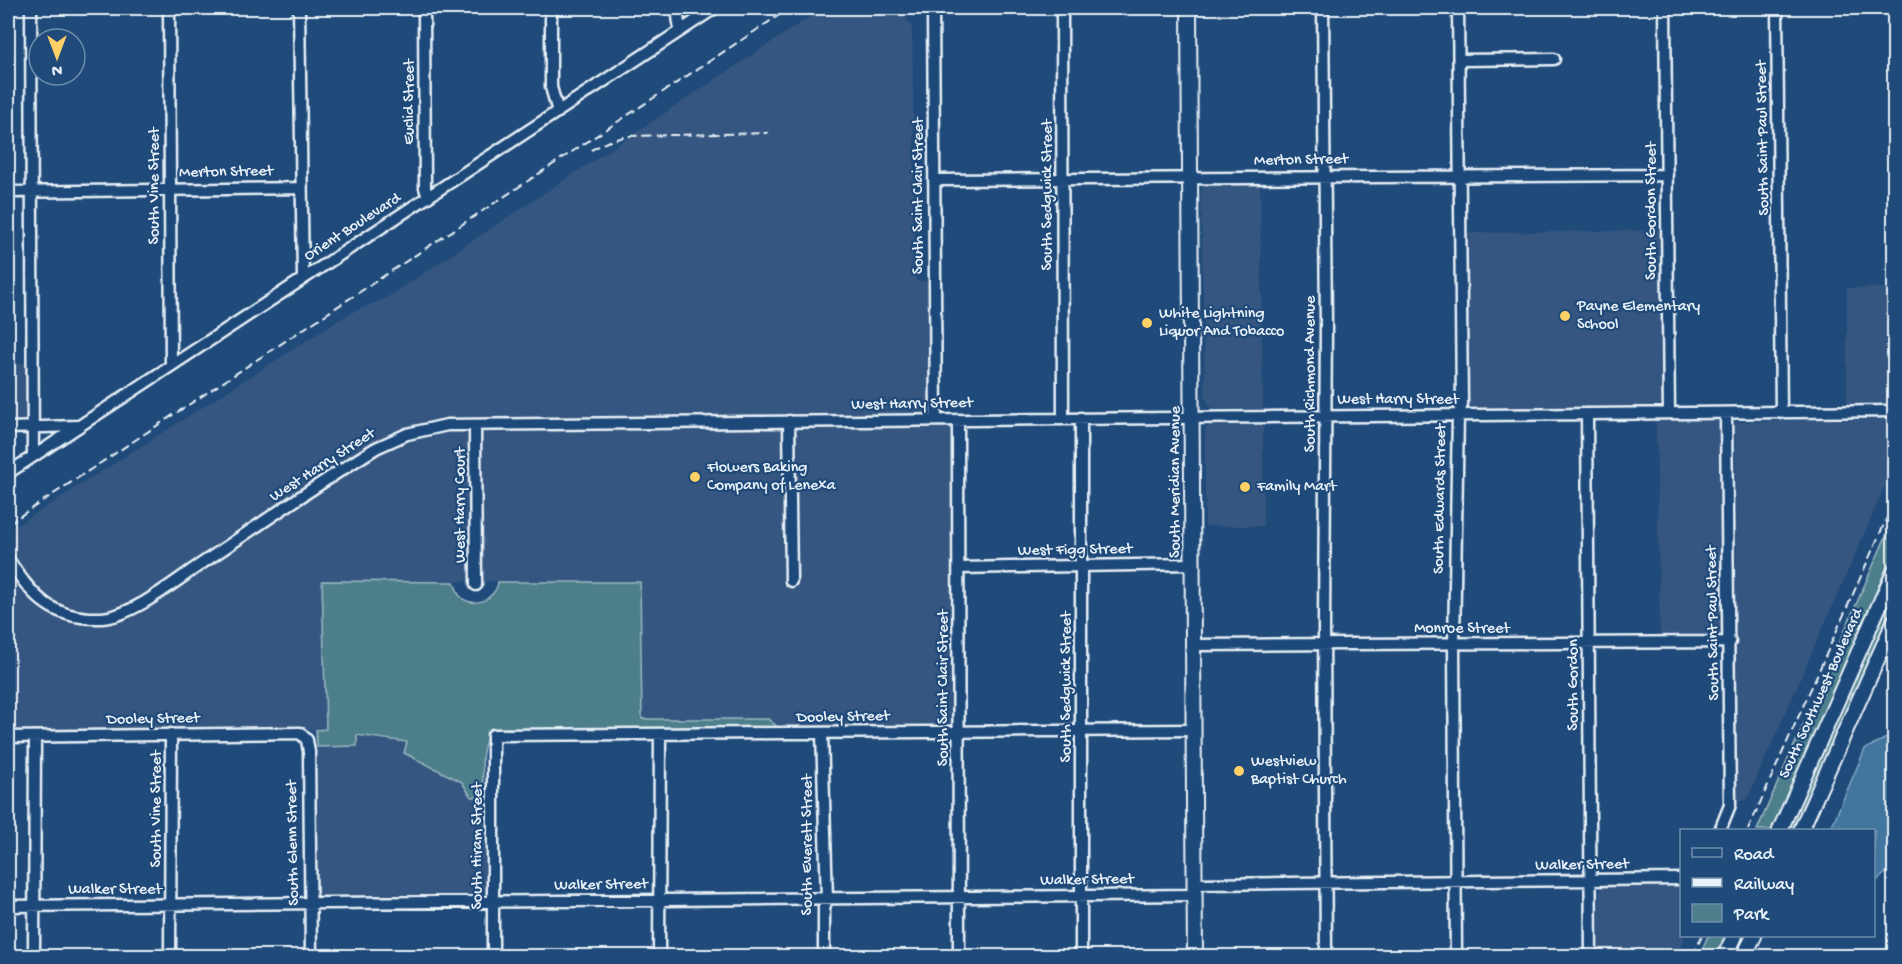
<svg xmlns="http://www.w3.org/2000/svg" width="1902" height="964" viewBox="0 0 1902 964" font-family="'Gochi Hand',sans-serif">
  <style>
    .built { fill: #365780 }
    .green { fill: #4e7f8a; stroke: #9bb8c1; stroke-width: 1.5 }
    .water { fill: #42769f; stroke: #84a7c3; stroke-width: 1.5 }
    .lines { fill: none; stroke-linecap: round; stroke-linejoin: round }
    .minor-casing { stroke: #e8f1f8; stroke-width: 15 }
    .major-casing { stroke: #e8f1f8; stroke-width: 18 }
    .minor { stroke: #1f4a7a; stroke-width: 10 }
    .major { stroke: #1f4a7a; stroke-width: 14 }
    .rail { stroke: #e8f1f8; stroke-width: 2; stroke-dasharray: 9 4.5; stroke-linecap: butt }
    .poi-dot { fill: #ffd166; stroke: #1f4a7a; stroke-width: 2 }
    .labels { text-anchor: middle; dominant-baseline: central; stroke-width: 4.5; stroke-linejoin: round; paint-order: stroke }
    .street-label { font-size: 16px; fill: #e8f1f8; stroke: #1f4a7a }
    .poi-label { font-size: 16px; fill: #e8f1f8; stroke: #1f4a7a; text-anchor: start }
  </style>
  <rect width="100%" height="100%" fill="#1f4a7a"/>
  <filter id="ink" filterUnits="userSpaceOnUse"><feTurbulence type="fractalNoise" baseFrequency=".0167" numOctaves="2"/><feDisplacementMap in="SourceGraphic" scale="12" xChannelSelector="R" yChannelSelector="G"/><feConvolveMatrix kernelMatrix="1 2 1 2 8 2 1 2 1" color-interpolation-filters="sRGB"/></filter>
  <g filter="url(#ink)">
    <path class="built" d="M 823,8 L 899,8 L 912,28 L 916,281 L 932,282 L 932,425 L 945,426 L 951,430 L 953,438 L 955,722 L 952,726 L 779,728 L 768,719 L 642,719 L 639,582 L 323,581 L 326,730 L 8,733 L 8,531 L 350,313 L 388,297 Z
      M 1211,182 L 1260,182 L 1263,409 L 1212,409 L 1205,398 L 1201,194 L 1203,185 Z
      M 1662,230 L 1664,399 L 1660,404 L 1656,406 L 1474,408 L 1469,404 L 1466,233 Z
      M 1847,288 L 1894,288 L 1894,405 L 1847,405 Z
      M 8,363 L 29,363 L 28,422 L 8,424 Z
      M 1894,419 L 1894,466 L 1747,800 L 1737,800 L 1735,422 Z
      M 1656,420 L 1716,420 L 1722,425 L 1723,636 L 1660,637 Z
      M 1212,423 L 1263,423 L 1263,526 L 1205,526 L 1205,429 Z
      M 356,735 L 408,742 L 404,753 L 462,782 L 471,797 L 484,797 L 485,891 L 482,896 L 319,898 L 314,895 L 317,747 L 357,746 Z
      M 1604,887 L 1681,887 L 1682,936 L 1685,936 L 1676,956 L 1599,956 L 1599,892 Z"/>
    <path class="green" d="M 1894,518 L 1894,557 L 1774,830 L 1757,830 Z
      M 322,581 L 454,582 C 456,585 457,593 460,596 C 473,610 496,599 498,582 L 640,582 L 642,719 L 768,719 L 779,728 L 494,730 C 476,745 484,775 484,797 L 471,797 L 462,782 L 404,753 L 407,742 L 357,735 L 357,746 L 317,747 L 316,730 L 326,729 Z
      M 1894,587 L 1894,611 L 1797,830 L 1786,830 Z
      M 1708,936 L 1726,936 L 1717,956 L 1699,956 Z"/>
    <path class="water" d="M 1894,734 L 1894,866 L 1874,883 L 1874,830 L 1830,830 L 1865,749 Z"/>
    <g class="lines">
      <g class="minor-casing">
        <path id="minor" d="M 31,8 L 33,456
          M 169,8 L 171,365
          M 299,8 L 303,278
          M 424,8 L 425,188 L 428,197
          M 551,8 L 551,87 L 558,112
          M 677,8 L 680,31
          M 933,8 L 936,420
          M 1062,8 L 1063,418
          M 1323,8 L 1326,325 L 1324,626 L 1326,956
          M 1665,8 L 1669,413
          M 1777,8 L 1781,413
          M 1459,60 L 1554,59
          M 934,180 L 1667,175
          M 8,192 L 300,188
          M 1587,414 L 1591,956
          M 1081,418 L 1081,956
          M 958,420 L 959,956
          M 789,421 L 791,581
          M 475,425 L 476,585
          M 8,428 L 78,426
          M 8,473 L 715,8
          M 8,559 C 33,597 52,620 102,618 C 133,616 175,581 201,564 C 259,525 316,485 376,448 L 407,434 L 447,425 L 1894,411
          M 959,568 L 1192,564
          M 1193,645 L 1730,642
          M 822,733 L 827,899 L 824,908 L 824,956
          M 8,737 L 300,733 L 307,740 L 309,752 L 311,956
          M 1720,830 L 1730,805 L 1726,413
          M 1195,884 L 1682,879
          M 8,906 L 1195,895
          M 34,956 L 35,737
          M 170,956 L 171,734
          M 493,956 L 493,735 L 1194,730
          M 659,956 L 660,734
          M 1456,956 L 1454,644 L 1458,415 L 1462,405 L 1458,8"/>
      </g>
      <g class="major-casing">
        <path id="major" d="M 1189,8 L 1195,956
          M 1780,830 L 1894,572
          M 1801,830 L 1894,622
          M 1725,956 L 1734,936
          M 1744,956 L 1754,936"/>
      </g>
      <use href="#minor" class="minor"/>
      <use href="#major" class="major"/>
      <path class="rail" d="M 1893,8 L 1894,10
        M 591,150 L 607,142 L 627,136 L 768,133
        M 8,524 L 790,8
        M 1748,830 L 1894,502
        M 1693,956 L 1702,936"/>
    </g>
  </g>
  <g class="poi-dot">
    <circle cx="1565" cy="316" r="6"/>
    <circle cx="1147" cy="323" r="6"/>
    <circle cx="695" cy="477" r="6"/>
    <circle cx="1245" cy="487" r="6"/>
    <circle cx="1239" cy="771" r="6"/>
  </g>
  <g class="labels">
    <g class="street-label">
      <text transform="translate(410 102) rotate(-90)">Euclid Street</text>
      <text transform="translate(1764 138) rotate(-91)">South Saint Paul Street</text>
      <text transform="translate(1301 161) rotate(-1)">Merton Street</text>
      <text transform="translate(226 173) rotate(-1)">Merton Street</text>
      <text transform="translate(155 186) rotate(-90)">South Vine Street</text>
      <text transform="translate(1048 195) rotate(-90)">South Sedgwick Street</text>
      <text transform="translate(919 196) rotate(-90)">South Saint Clair Street</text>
      <text transform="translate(1652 211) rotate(-90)">South Gordon Street</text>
      <text transform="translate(353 228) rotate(-33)">Orient Boulevard</text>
      <text transform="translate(1311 374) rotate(-90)">South Richmond Avenue</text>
      <text x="1398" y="400">West Harry Street</text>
      <text transform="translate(912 405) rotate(-1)">West Harry Street</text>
      <text transform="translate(323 466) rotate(-33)">West Harry Street</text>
      <text transform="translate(1176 482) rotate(-90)">South Meridian Avenue</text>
      <text transform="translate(1441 499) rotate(-89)">South Edwards Street</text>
      <text transform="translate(461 505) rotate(-90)">West Harry Court</text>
      <text transform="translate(1075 551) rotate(-1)">West Figg Street</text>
      <text transform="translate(1714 623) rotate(-91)">South Saint Paul Street</text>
      <text x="1462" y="629">Monroe Street</text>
      <text transform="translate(1574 685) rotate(-90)">South Gordon</text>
      <text transform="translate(1067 687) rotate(-90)">South Sedgwick Street</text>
      <text transform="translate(944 688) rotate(-90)">South Saint Clair Street</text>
      <text transform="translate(1822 694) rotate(-66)">South Southwest Boulevard</text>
      <text transform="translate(843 718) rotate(-1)">Dooley Street</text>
      <text transform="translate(153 720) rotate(-1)">Dooley Street</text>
      <text transform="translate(157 809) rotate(-90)">South Vine Street</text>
      <text transform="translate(294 843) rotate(-91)">South Glenn Street</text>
      <text transform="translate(808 845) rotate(-90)">South Everett Street</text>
      <text transform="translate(478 846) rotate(-90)">South Hiram Street</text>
      <text transform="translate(1582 866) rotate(-1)">Walker Street</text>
      <text transform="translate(1087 881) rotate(-1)">Walker Street</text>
      <text transform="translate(601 886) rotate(-1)">Walker Street</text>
      <text x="115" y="890">Walker Street</text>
    </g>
    <g class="poi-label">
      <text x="1577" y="307">Payne Elementary<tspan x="1577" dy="18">School</tspan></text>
      <text x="1159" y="314">White Lightning<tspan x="1159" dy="18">Liquor And Tobacco</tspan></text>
      <text x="707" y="468">Flowers Baking<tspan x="707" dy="18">Company of Lenexa</tspan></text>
      <text x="1257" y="487">Family Mart</text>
      <text x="1251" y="762">Westview<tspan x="1251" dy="18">Baptist Church</tspan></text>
    </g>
  </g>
  <rect width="1902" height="964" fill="none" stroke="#1f4a7a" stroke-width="30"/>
  <rect x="15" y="15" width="1872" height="934" fill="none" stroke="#e8f1f8" stroke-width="2" filter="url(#ink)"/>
  <rect x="1680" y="829" width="195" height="108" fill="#1f4a7a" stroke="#6f8dac" stroke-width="1.5"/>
  <rect x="1692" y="848" width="30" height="9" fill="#1f4a7a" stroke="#6f8dac" stroke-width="1.5"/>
  <text x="1734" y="859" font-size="18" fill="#e8f1f8">Road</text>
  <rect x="1692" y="878" width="30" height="9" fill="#e8f1f8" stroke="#6f8dac" stroke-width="1.5"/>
  <text x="1734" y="889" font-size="18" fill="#e8f1f8">Railway</text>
  <rect x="1692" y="904" width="30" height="18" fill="#4e7f8a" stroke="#6f8dac" stroke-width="1.5"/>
  <text x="1734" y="919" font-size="18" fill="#e8f1f8">Park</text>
  <g transform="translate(57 57) rotate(180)"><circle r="28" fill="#1f4a7a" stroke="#6f8dac" stroke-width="1.5"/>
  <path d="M0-4.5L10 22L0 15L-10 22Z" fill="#ffd166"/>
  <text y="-9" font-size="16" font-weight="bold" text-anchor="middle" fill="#e8f1f8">N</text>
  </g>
</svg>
